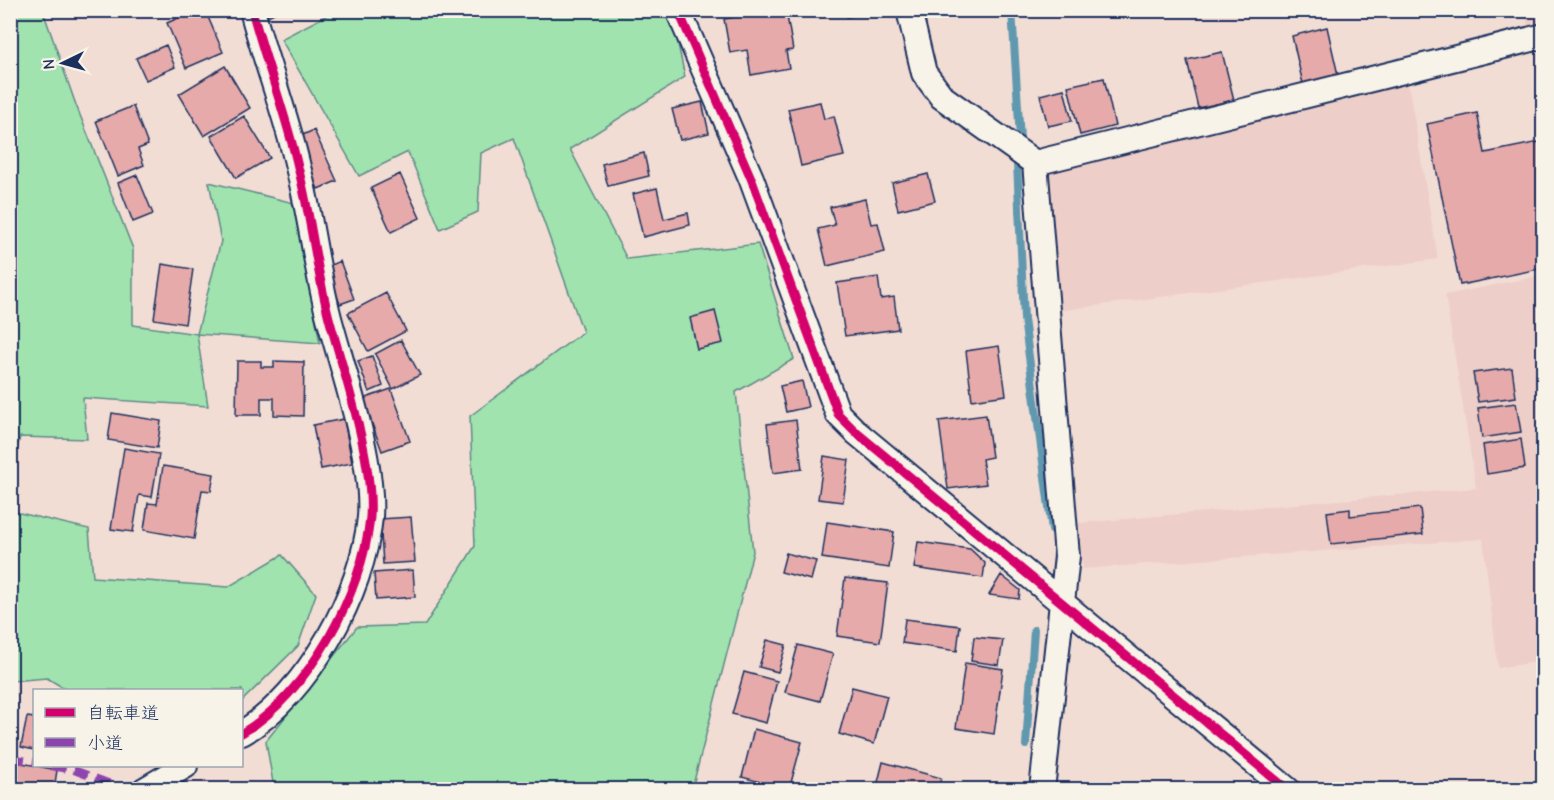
<svg xmlns="http://www.w3.org/2000/svg" width="1554" height="800" viewBox="0 0 1554 800" font-family="'Comic Neue','Klee One',sans-serif">
  <style>
    .built { fill: #eecec8 }
    .green { fill: #a0e3ae; stroke: #5e8986; stroke-width: 1.5 }
    .lines { fill: none; stroke-linecap: round; stroke-linejoin: round }
    .stream { stroke: #6099af; stroke-width: 8 }
    .building { fill: #e5aaa9; stroke: #1b2f5e; stroke-width: 1.5 }
    .minor-casing { stroke: #1b2f5e; stroke-width: 28 }
    .minor { stroke: #f7f3e8; stroke-width: 24 }
    .quiet { stroke: #8e44ad; stroke-width: 8; stroke-dasharray: 15 8; stroke-linecap: butt }
    .cycleway-casing { stroke: #f7f3e8; stroke-width: 13 }
    .cycleway { stroke: #d6006c; stroke-width: 9 }
  </style>
  <rect width="100%" height="100%" fill="#f2ddd5"/>
  <filter id="ink" filterUnits="userSpaceOnUse"><feTurbulence type="fractalNoise" baseFrequency=".0167" numOctaves="2"/><feDisplacementMap in="SourceGraphic" scale="12" xChannelSelector="R" yChannelSelector="G"/><feConvolveMatrix kernelMatrix="1 2 1 2 8 2 1 2 1" color-interpolation-filters="sRGB"/></filter>
  <g filter="url(#ink)">
    <path class="built" d="M 1524,11 L 1543,11 L 1543,23 L 1528,26 Z
      M 1408,82 L 1438,259 L 1058,311 L 1047,169 Z
      M 1543,275 L 1543,661 L 1498,668 L 1483,539 L 1083,569 L 1079,523 L 1476,488 L 1445,295 Z"/>
    <path class="green" d="M 11,11 L 43,11 L 76,105 L 133,249 L 133,325 L 197,334 L 221,241 L 209,182 L 294,203 L 320,343 L 197,334 L 208,406 L 83,398 L 87,439 L 20,437 L 11,474 Z
      M 335,11 L 671,11 L 685,77 L 570,149 L 627,259 L 758,244 L 794,359 L 736,392 L 753,552 L 692,789 L 274,789 L 266,741 L 357,627 L 425,625 L 475,546 L 470,416 L 583,332 L 514,138 L 481,153 L 478,212 L 440,229 L 408,152 L 359,176 L 281,39 Z
      M 11,511 L 89,529 L 93,577 L 228,587 L 282,555 L 316,594 L 298,646 L 242,701 L 242,690 L 67,690 L 47,678 L 11,681 Z"/>
    <g class="lines">
      <path class="stream" d="M 1012,10 L 1020,139
        M 1017,163 L 1024,319 L 1052,530
        M 1026,745 L 1034,630"/>
    </g>
    <path class="building" d="M 196,10 L 205,10 L 223,52 L 186,68 L 167,23 Z
      M 265,10 L 280,10 L 268,16 Z
      M 775,10 L 786,10 L 793,50 L 786,51 L 789,68 L 751,75 L 747,50 L 730,53 L 724,19 Z
      M 846,10 L 883,10 L 847,17 Z
      M 1327,27 L 1338,75 L 1303,84 L 1292,36 Z
      M 166,45 L 175,67 L 146,80 L 136,58 Z
      M 1222,52 L 1234,100 L 1198,108 L 1187,60 Z
      M 225,66 L 250,108 L 204,136 L 179,94 Z
      M 1104,78 L 1115,126 L 1080,135 L 1068,86 Z
      M 1064,89 L 1072,121 L 1048,126 L 1040,95 Z
      M 702,102 L 709,133 L 680,140 L 672,109 Z
      M 820,102 L 824,119 L 834,116 L 844,156 L 801,166 L 788,109 Z
      M 133,106 L 148,145 L 138,149 L 144,165 L 118,176 L 96,121 Z
      M 1477,113 L 1485,153 L 1544,141 L 1544,268 L 1460,285 L 1427,124 Z
      M 244,116 L 270,158 L 236,178 L 211,136 Z
      M 314,130 L 337,181 L 318,189 L 296,138 Z
      M 644,153 L 649,176 L 608,186 L 602,164 Z
      M 400,174 L 420,218 L 391,232 L 371,188 Z
      M 928,174 L 935,201 L 898,210 L 892,183 Z
      M 137,175 L 153,214 L 133,222 L 118,183 Z
      M 657,188 L 664,219 L 688,213 L 690,225 L 643,237 L 633,194 Z
      M 865,199 L 871,224 L 878,223 L 885,252 L 827,266 L 818,229 L 835,225 L 830,207 Z
      M 340,261 L 354,299 L 340,304 L 326,267 Z
      M 162,264 L 193,269 L 185,324 L 154,319 Z
      M 878,277 L 881,299 L 894,297 L 898,329 L 845,336 L 837,283 Z
      M 386,293 L 406,331 L 368,351 L 348,313 Z
      M 715,311 L 723,343 L 697,349 L 690,318 Z
      M 401,340 L 420,375 L 393,389 L 375,354 Z
      M 999,346 L 1006,395 L 972,400 L 966,351 Z
      M 372,356 L 383,386 L 369,392 L 358,361 Z
      M 237,361 L 261,361 L 261,367 L 274,367 L 274,361 L 304,362 L 303,416 L 274,415 L 274,398 L 261,398 L 261,415 L 236,415 Z
      M 1512,368 L 1516,397 L 1478,402 L 1473,373 Z
      M 802,381 L 808,407 L 786,412 L 780,386 Z
      M 391,389 L 410,441 L 382,451 L 363,399 Z
      M 1516,403 L 1521,432 L 1482,438 L 1478,408 Z
      M 112,413 L 161,421 L 157,448 L 108,440 Z
      M 986,415 L 992,457 L 982,459 L 986,484 L 948,489 L 939,421 Z
      M 344,419 L 352,463 L 321,469 L 313,425 Z
      M 796,420 L 802,469 L 773,473 L 767,424 Z
      M 1544,429 L 1544,468 L 1542,468 L 1538,430 Z
      M 1521,439 L 1525,468 L 1487,474 L 1483,445 Z
      M 124,448 L 159,454 L 152,497 L 139,495 L 133,532 L 111,529 Z
      M 824,456 L 849,460 L 843,502 L 818,499 Z
      M 163,466 L 214,474 L 211,491 L 202,490 L 194,539 L 144,530 L 148,503 L 157,504 Z
      M 1420,508 L 1423,534 L 1331,544 L 1327,512 L 1350,509 L 1350,516 Z
      M 411,517 L 415,562 L 383,564 L 380,519 Z
      M 827,522 L 894,532 L 889,568 L 822,558 Z
      M 918,542 L 970,549 L 985,563 L 983,578 L 914,568 Z
      M 786,553 L 816,561 L 811,580 L 781,572 Z
      M 413,570 L 415,597 L 376,600 L 374,573 Z
      M 1001,575 L 1020,590 L 1019,599 L 989,595 Z
      M 845,578 L 888,583 L 880,642 L 837,636 Z
      M 905,619 L 960,626 L 957,651 L 902,643 Z
      M 974,637 L 1003,640 L 999,665 L 971,661 Z
      M 767,640 L 786,645 L 778,672 L 759,667 Z
      M 798,645 L 833,654 L 820,701 L 785,692 Z
      M 965,663 L 1003,669 L 994,734 L 956,728 Z
      M 744,672 L 777,681 L 766,723 L 732,714 Z
      M 852,687 L 887,696 L 874,744 L 839,734 Z
      M 27,717 L 34,718 L 34,750 L 21,747 Z
      M 754,729 L 802,742 L 789,790 L 742,777 Z
      M 12,761 L 57,770 L 54,790 L 10,790 Z
      M 883,762 L 941,778 L 938,790 L 876,790 Z
      M 834,783 L 858,790 L 832,790 Z"/>
    <g class="lines">
      <g class="minor-casing">
        <path id="minor" d="M 678,10 L 751,178 L 838,414 L 857,433 L 1288,790
          M 909,10 L 924,73 L 942,97 L 1035,163 L 1544,36
          M 1035,163 L 1067,556 L 1042,790
          M 242,733 C 308,694 363,593 370,517 C 374,461 344,374 329,318 C 316,268 311,217 298,167 C 286,114 266,63 252,10
          M 144,790 L 185,766"/>
      </g>
      <use href="#minor" class="minor"/>
      <path class="quiet" d="M 10,758 L 34,762
        M 51,766 L 74,770 L 126,790"/>
      <g class="cycleway-casing">
        <path id="cycleway" d="M 678,10 L 751,178 L 838,414 L 857,433 L 1288,790
          M 242,733 C 308,694 363,593 370,517 C 374,461 344,374 329,318 C 316,268 311,217 298,167 C 286,114 266,63 252,10"/>
      </g>
      <use href="#cycleway" class="cycleway"/>
    </g>
  </g>
  <rect width="1554" height="800" fill="none" stroke="#f7f3e8" stroke-width="36"/>
  <rect x="18" y="18" width="1518" height="764" fill="none" stroke="#1b2f5e" stroke-width="2" filter="url(#ink)"/>
  <rect x="33" y="689" width="210" height="78" fill="#f7f3e8" stroke="#9fa5b1" stroke-width="1.5"/>
  <rect x="45" y="708" width="30" height="9" fill="#d6006c" stroke="#9fa5b1" stroke-width="1.5"/>
  <text x="87" y="719" font-size="18" fill="#1b2f5e">自転車道</text>
  <rect x="45" y="738" width="30" height="9" fill="#8e44ad" stroke="#9fa5b1" stroke-width="1.5"/>
  <text x="87" y="749" font-size="18" fill="#1b2f5e">小道</text>
  <g transform="translate(63 63) rotate(265)" stroke="#f7f3e8" stroke-width="4.5" paint-order="stroke">
  <path d="M0-4.5L10 22L0 15L-10 22Z" fill="#1b2f5e"/>
  <text y="-9" font-size="16" font-weight="bold" text-anchor="middle" fill="#1b2f5e">N</text>
  </g>
</svg>
